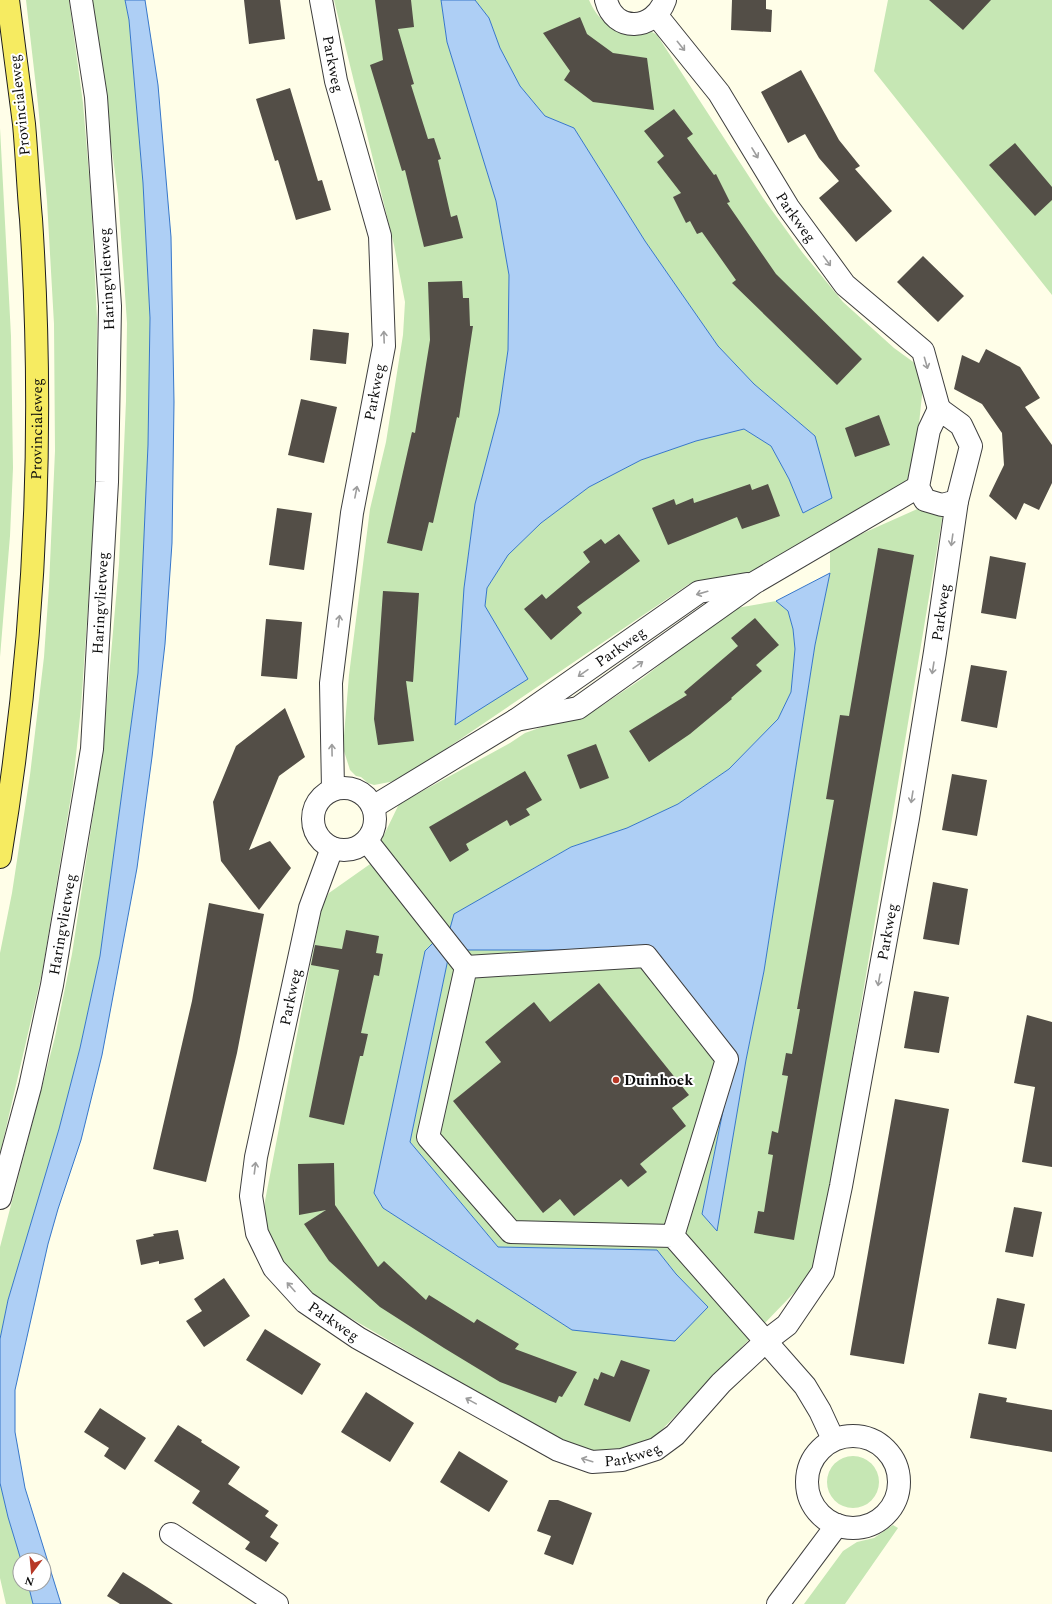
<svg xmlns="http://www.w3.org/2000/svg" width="1052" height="1604" viewBox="0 0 1052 1604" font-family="Spectral,serif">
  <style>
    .green { fill: #c6e7b4; fill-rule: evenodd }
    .water { fill: #aecff5; stroke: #3777ca }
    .building { fill: #534e47 }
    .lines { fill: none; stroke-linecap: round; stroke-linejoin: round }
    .minor-casing { stroke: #3e3e3e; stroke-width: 24 }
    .major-casing { stroke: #1c1c1c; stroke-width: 24 }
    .minor { stroke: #fff; stroke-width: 22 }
    .major { stroke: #f6eb61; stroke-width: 22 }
    .oneway { stroke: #9d9d9d }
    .poi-dot { fill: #b73826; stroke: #fff; stroke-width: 1.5 }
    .labels { text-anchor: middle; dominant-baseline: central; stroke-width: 4; stroke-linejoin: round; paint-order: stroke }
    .street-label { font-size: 15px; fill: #0b0b0b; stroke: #fff }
    .poi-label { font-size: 15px; font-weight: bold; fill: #0b0b0b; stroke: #fff; text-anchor: start }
  </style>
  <rect width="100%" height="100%" fill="#fffee8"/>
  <path class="green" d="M 26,0 L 69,0 L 83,103 L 91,199 L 97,318 L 96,447 L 93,533 L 81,707 L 73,784 L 42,973 L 0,1154 L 0,953 L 12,893 L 30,775 L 44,657 L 49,586 L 55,451 L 54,324 L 47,201 L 38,104 Z
    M 91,0 L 125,0 L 129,20 L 143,183 L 150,318 L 148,445 L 138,673 L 100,956 L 80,1048 L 59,1129 L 8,1300 L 0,1339 L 0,1247 L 55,1037 L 72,954 L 102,756 L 119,564 L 126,401 L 127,323 L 118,194 Z
    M 334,0 L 441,0 L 447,42 L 496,201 L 509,275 L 508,350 L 499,413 L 475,504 L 464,588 L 528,679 L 485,606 L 487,588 L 508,555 L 541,523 L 589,487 L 641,460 L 696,441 L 744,429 L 771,446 L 789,479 L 803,513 L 815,436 L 754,384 L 718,346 L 645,241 L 574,128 L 545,116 L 520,86 L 500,48 L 489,18 L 475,0 L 589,0 C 608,43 630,16 657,35 L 763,198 L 802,252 L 843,302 L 894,348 L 916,364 L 923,386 L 912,489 L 758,570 L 726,580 L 689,584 L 400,780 L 374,785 L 368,783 L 361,777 L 356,776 L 350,770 L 343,748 L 349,675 L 370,509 L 386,442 L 403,335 L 405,302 L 394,245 Z
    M 888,0 L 1052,0 L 1052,295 L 874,71 Z
    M 0,128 L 11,336 L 13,468 L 10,536 L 0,657 Z
    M 924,506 L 943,513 L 817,1269 L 651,1441 L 642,1448 L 604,1452 L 586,1449 L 568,1443 L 470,1388 L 306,1292 L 283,1270 L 263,1226 L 265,1201 L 322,905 L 329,893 L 373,862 L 383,837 L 399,804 L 510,743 L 525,733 L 545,726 L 569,721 L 597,709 L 643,678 L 731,609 L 776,601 L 788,611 L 793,629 L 795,649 L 791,692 L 778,719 L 729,769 L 678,804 L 628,828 L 571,847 L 532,869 L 647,949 L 734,1057 L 702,1214 L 717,1230 L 746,1060 L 764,971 L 815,645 L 830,573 L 830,548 ZM 435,942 L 448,959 L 410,1142 L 498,1247 L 657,1250 L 676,1274 L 707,1307 L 572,1330 L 383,1208 L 374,1193 L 425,951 Z
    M827 1482a26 26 0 1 1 52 0a26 26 0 1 1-52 0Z
    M 0,1483 L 8,1517 L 21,1560 L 20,1584 L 28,1584 L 33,1604 L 6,1604 L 0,1578 Z
    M 893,1525 L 898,1528 L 845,1604 L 804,1604 L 843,1551 L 857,1542 L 874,1538 Z"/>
  <path class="water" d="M 125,0 L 145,0 L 158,85 L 171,237 L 174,402 L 172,543 L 165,644 L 152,757 L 137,868 L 102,1055 L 81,1140 L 58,1209 L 48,1244 L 15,1390 L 15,1432 L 25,1488 L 61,1604 L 33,1604 L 28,1584 L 44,1584 L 44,1560 L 21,1560 L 8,1517 L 0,1483 L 0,1339 L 8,1300 L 59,1129 L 80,1048 L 100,956 L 138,673 L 148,445 L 150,318 L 143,183 L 129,20 Z
    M 441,0 L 475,0 L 489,18 L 500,48 L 520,86 L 545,116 L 574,128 L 645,241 L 718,346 L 754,384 L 815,436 L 832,498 L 803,513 L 789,479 L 771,446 L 744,429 L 696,441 L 641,460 L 589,487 L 541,523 L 508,555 L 487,588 L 485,606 L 528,679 L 455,725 L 464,588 L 475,504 L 499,413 L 508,350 L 509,275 L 496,201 L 447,42 Z
    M 830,573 L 815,645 L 764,971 L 746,1060 L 717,1231 L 702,1214 L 734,1057 L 647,950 L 461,950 L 449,932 L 454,914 L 571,847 L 627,828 L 678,804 L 729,769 L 778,719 L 791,692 L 795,649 L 793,629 L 788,611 L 776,601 Z
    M 435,941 L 448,959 L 410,1142 L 498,1247 L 657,1250 L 676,1274 L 708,1307 L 675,1341 L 572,1330 L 383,1208 L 374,1193 L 425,951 Z"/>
  <path class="building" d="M 244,0 L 280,0 L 285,39 L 249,44 Z
    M 375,0 L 411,0 L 414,27 L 398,29 L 414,84 L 411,85 L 428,139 L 434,138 L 441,159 L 438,160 L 451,217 L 457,215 L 463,238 L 424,247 L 405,170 L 402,171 L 370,65 L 383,60 Z
    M 732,0 L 766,0 L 766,9 L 772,10 L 771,32 L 731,30 Z
    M 929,0 L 991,0 L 963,30 Z
    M 580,17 L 587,34 L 613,53 L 647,58 L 654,110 L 593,102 L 564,80 L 570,71 L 543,33 Z
    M 801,70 L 839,140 L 860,166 L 855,169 L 892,211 L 856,242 L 819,198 L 839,181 L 819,158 L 805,134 L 788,143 L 761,92 Z
    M 290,88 L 318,181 L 322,180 L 331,210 L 296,220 L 278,160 L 275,161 L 256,99 Z
    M 674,109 L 693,134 L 687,138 L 714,175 L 716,174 L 730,202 L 727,203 L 776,274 L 862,359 L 837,385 L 732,283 L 736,280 L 702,232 L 697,234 L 690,221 L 686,223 L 673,197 L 681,193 L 657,162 L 664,156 L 644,131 Z
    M 1015,143 L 1052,187 L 1052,200 L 1035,216 L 989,165 Z
    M 923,256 L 964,296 L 938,322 L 897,282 Z
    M 462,281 L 463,298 L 469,298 L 470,326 L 473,326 L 459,418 L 457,417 L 433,523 L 429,522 L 422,551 L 387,543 L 412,432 L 415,433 L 430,340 L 428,282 Z
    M 313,329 L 349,333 L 346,364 L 310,360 Z
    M 986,349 L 1020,367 L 1040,398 L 1025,407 L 1052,445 L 1052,483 L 1039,510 L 1024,503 L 1016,520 L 989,496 L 1004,465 L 1002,433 L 982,404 L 954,389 L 962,355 L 979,363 Z
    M 301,399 L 337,407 L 324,463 L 288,455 Z
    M 879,415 L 890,445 L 855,457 L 845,428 Z
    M 750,484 L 752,490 L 768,484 L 780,516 L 742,529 L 737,517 L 668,545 L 652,508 L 674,499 L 676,505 L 693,498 L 694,503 Z
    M 277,508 L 312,513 L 304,570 L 269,565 Z
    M 619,534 L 640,561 L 577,607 L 582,613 L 551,640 L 524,609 L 542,594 L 546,599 L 590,562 L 583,552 L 601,539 L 605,544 Z
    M 878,548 L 914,555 L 794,1240 L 754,1233 L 758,1211 L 764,1212 L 773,1155 L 768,1154 L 772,1131 L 778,1133 L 788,1076 L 782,1075 L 786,1053 L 792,1054 L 800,1009 L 797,1009 L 834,800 L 826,799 L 840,715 L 849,716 Z
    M 990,556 L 1026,563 L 1016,619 L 981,613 Z
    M 383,591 L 419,593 L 413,682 L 406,681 L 414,741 L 378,745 L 374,719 Z
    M 755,618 L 779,645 L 756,665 L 762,671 L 731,698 L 732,699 L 690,734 L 649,762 L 629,731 L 687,695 L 684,692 L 738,646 L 731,638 Z
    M 266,619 L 302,622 L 297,679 L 261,676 Z
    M 971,665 L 1007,671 L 997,728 L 961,721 Z
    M 285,708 L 305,757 L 279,776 L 249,850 L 270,841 L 291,868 L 259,910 L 221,861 L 213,802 L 236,746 Z
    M 596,744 L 609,778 L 580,789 L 567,755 Z
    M 525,771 L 542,800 L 526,809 L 530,815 L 510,826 L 507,820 L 466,844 L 469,850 L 450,862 L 429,827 Z
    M 952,774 L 987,780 L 977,836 L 942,830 Z
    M 933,882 L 968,889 L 959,945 L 923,939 Z
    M 209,903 L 264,914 L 237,1053 L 206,1182 L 153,1169 L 192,1001 Z
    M 346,930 L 379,936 L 376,953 L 383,954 L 379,976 L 374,975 L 361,1033 L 368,1034 L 363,1056 L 360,1056 L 344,1125 L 309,1117 L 339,970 L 311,965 L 315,945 L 342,949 Z
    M 599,983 L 689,1095 L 672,1108 L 686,1126 L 640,1164 L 647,1172 L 628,1187 L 621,1179 L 574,1216 L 560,1199 L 543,1213 L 453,1101 L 501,1062 L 485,1042 L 534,1002 L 550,1022 Z
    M 914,991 L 949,997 L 939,1053 L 904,1048 Z
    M 1027,1015 L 1052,1022 L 1052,1167 L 1022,1162 L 1035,1087 L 1014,1083 Z
    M 895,1099 L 949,1109 L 904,1364 L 850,1355 Z
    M 334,1163 L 335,1205 L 378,1267 L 384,1261 L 426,1300 L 429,1295 L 474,1323 L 477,1319 L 519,1344 L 515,1349 L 577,1372 L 562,1397 L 559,1396 L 556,1403 L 500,1382 L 444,1348 L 380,1307 L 329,1261 L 304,1224 L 326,1210 L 299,1215 L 298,1164 Z
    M 1014,1207 L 1042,1212 L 1033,1257 L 1005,1252 Z
    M 178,1230 L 184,1259 L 159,1264 L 159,1261 L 141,1265 L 136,1240 L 154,1236 L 153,1234 Z
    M 224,1278 L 250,1316 L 204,1347 L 186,1321 L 202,1311 L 194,1299 Z
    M 997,1298 L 1025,1304 L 1016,1349 L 988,1344 Z
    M 265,1329 L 321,1364 L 302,1395 L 246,1360 Z
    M 621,1360 L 650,1370 L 630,1422 L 584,1405 L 594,1378 L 598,1380 L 601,1372 L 614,1377 Z
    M 366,1392 L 414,1423 L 390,1462 L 341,1432 Z
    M 979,1393 L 1007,1398 L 1006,1402 L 1052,1410 L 1052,1452 L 970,1438 Z
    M 100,1408 L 146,1438 L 125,1470 L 104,1456 L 109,1448 L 84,1432 Z
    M 178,1425 L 202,1440 L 201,1442 L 240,1467 L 228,1484 L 269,1511 L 265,1516 L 278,1525 L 270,1537 L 279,1543 L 266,1562 L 245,1549 L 250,1542 L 192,1503 L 200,1491 L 154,1461 Z
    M 459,1451 L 508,1481 L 489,1512 L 440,1482 Z
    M 549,1500 L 558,1500 L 592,1513 L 573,1565 L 544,1554 L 551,1536 L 537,1531 Z
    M 123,1572 L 147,1587 L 173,1604 L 120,1604 L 107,1596 Z"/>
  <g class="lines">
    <g class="minor-casing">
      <g id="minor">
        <path id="s1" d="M 321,0 L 336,81 L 380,236 L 384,346 L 352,513 L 331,683 L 333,789"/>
        <path d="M 606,0 C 614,33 654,31 665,0"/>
        <path id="s2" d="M 657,16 L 719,93 L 788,207 L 845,285 L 923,351 L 939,409"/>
        <path d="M 939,409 L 961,425 L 971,446 L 957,501 L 942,505 L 925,500 L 918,487 L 929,430 Z"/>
        <path d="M 516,720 L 578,708 L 754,583 L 918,487"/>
        <circle cx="344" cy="819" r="31"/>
        <path id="s3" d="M 373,807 L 516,720 L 699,592 L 747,584"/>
        <path d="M 367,841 L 466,967"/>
        <path id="s4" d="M 332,848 L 310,908 L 256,1157 L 251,1196 L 257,1233 L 274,1268 L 305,1302 L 358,1338 L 558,1450 L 592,1462 L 622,1460 L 656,1449 L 675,1435 L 721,1383 L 766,1341 L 787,1325 L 823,1272 L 841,1186 L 908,818 L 935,652 L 957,501"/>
        <path id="s5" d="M 0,1198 L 30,1087 L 52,985 L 92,749 L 107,482 L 110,306 L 96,97 L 81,0"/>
        <path d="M 673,1236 L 727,1059 L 646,956 L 466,967 L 428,1137 L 511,1232 L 673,1236 L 805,1386 L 820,1411 L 833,1439"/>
        <circle cx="853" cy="1482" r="46"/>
        <path d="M 171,1534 L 277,1604"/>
        <path d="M 778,1604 L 837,1525"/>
      </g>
    </g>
    <g class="major-casing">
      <g id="major">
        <path id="s6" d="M 0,857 C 35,647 45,432 31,219 C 28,188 27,156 24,124 C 19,83 13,41 8,0"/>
      </g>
    </g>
    <use href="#minor" class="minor"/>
    <use href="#major" class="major"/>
  </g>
  <defs><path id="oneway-shaft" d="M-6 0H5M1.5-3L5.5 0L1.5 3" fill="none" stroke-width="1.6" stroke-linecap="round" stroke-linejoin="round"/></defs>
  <g class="oneway">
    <use href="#oneway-shaft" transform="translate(681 46) rotate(51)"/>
    <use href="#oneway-shaft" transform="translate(755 153) rotate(59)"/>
    <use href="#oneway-shaft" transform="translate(827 261) rotate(54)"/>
    <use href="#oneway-shaft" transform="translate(384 337) rotate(-92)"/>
    <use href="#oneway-shaft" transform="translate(926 363) rotate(74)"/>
    <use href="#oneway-shaft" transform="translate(356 492) rotate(-79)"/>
    <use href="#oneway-shaft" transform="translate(952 540) rotate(98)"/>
    <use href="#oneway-shaft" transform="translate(702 593) rotate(164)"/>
    <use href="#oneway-shaft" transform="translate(339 621) rotate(-83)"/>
    <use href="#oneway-shaft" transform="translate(638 665) rotate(-35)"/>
    <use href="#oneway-shaft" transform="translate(933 668) rotate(99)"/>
    <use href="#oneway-shaft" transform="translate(583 673) rotate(145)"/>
    <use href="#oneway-shaft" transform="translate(332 750) rotate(-91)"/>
    <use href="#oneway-shaft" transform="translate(912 797) rotate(99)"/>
    <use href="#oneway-shaft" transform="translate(879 980) rotate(100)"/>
    <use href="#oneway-shaft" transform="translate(255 1168) rotate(-83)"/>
    <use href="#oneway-shaft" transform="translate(291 1287) rotate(-132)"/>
    <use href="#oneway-shaft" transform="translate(471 1401) rotate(-151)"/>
    <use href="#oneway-shaft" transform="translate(587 1460) rotate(-163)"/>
  </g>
  <circle class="poi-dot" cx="616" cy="1080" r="4"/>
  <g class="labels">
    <g class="street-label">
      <text stroke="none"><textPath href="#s1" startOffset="65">Parkweg</textPath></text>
      <text transform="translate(20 105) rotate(-96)">Provincialeweg</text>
      <text stroke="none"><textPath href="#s2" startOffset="245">Parkweg</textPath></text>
      <text transform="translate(107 279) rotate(-93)">Haringvlietweg</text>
      <text transform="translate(375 392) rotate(-79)">Parkweg</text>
      <text stroke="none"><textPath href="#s6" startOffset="430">Provincialeweg</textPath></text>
      <text stroke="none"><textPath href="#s5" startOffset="605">Haringvlietweg</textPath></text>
      <text stroke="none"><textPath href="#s4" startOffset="1791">Parkweg</textPath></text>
      <text stroke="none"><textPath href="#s3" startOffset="295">Parkweg</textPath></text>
      <text stroke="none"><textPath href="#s5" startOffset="281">Haringvlietweg</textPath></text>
      <text stroke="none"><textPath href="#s4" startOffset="1467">Parkweg</textPath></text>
      <text transform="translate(291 997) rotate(-78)">Parkweg</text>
      <text stroke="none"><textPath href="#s4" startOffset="515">Parkweg</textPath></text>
      <text stroke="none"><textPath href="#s4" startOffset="851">Parkweg</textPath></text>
    </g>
    <g class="poi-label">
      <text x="624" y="1080">Duinhoek</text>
    </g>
  </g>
  <g transform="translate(32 1572) rotate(196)"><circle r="19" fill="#ffffff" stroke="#9d9d9d"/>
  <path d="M0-3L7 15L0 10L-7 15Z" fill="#b73826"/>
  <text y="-6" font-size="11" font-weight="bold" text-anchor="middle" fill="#0b0b0b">N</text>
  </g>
</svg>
